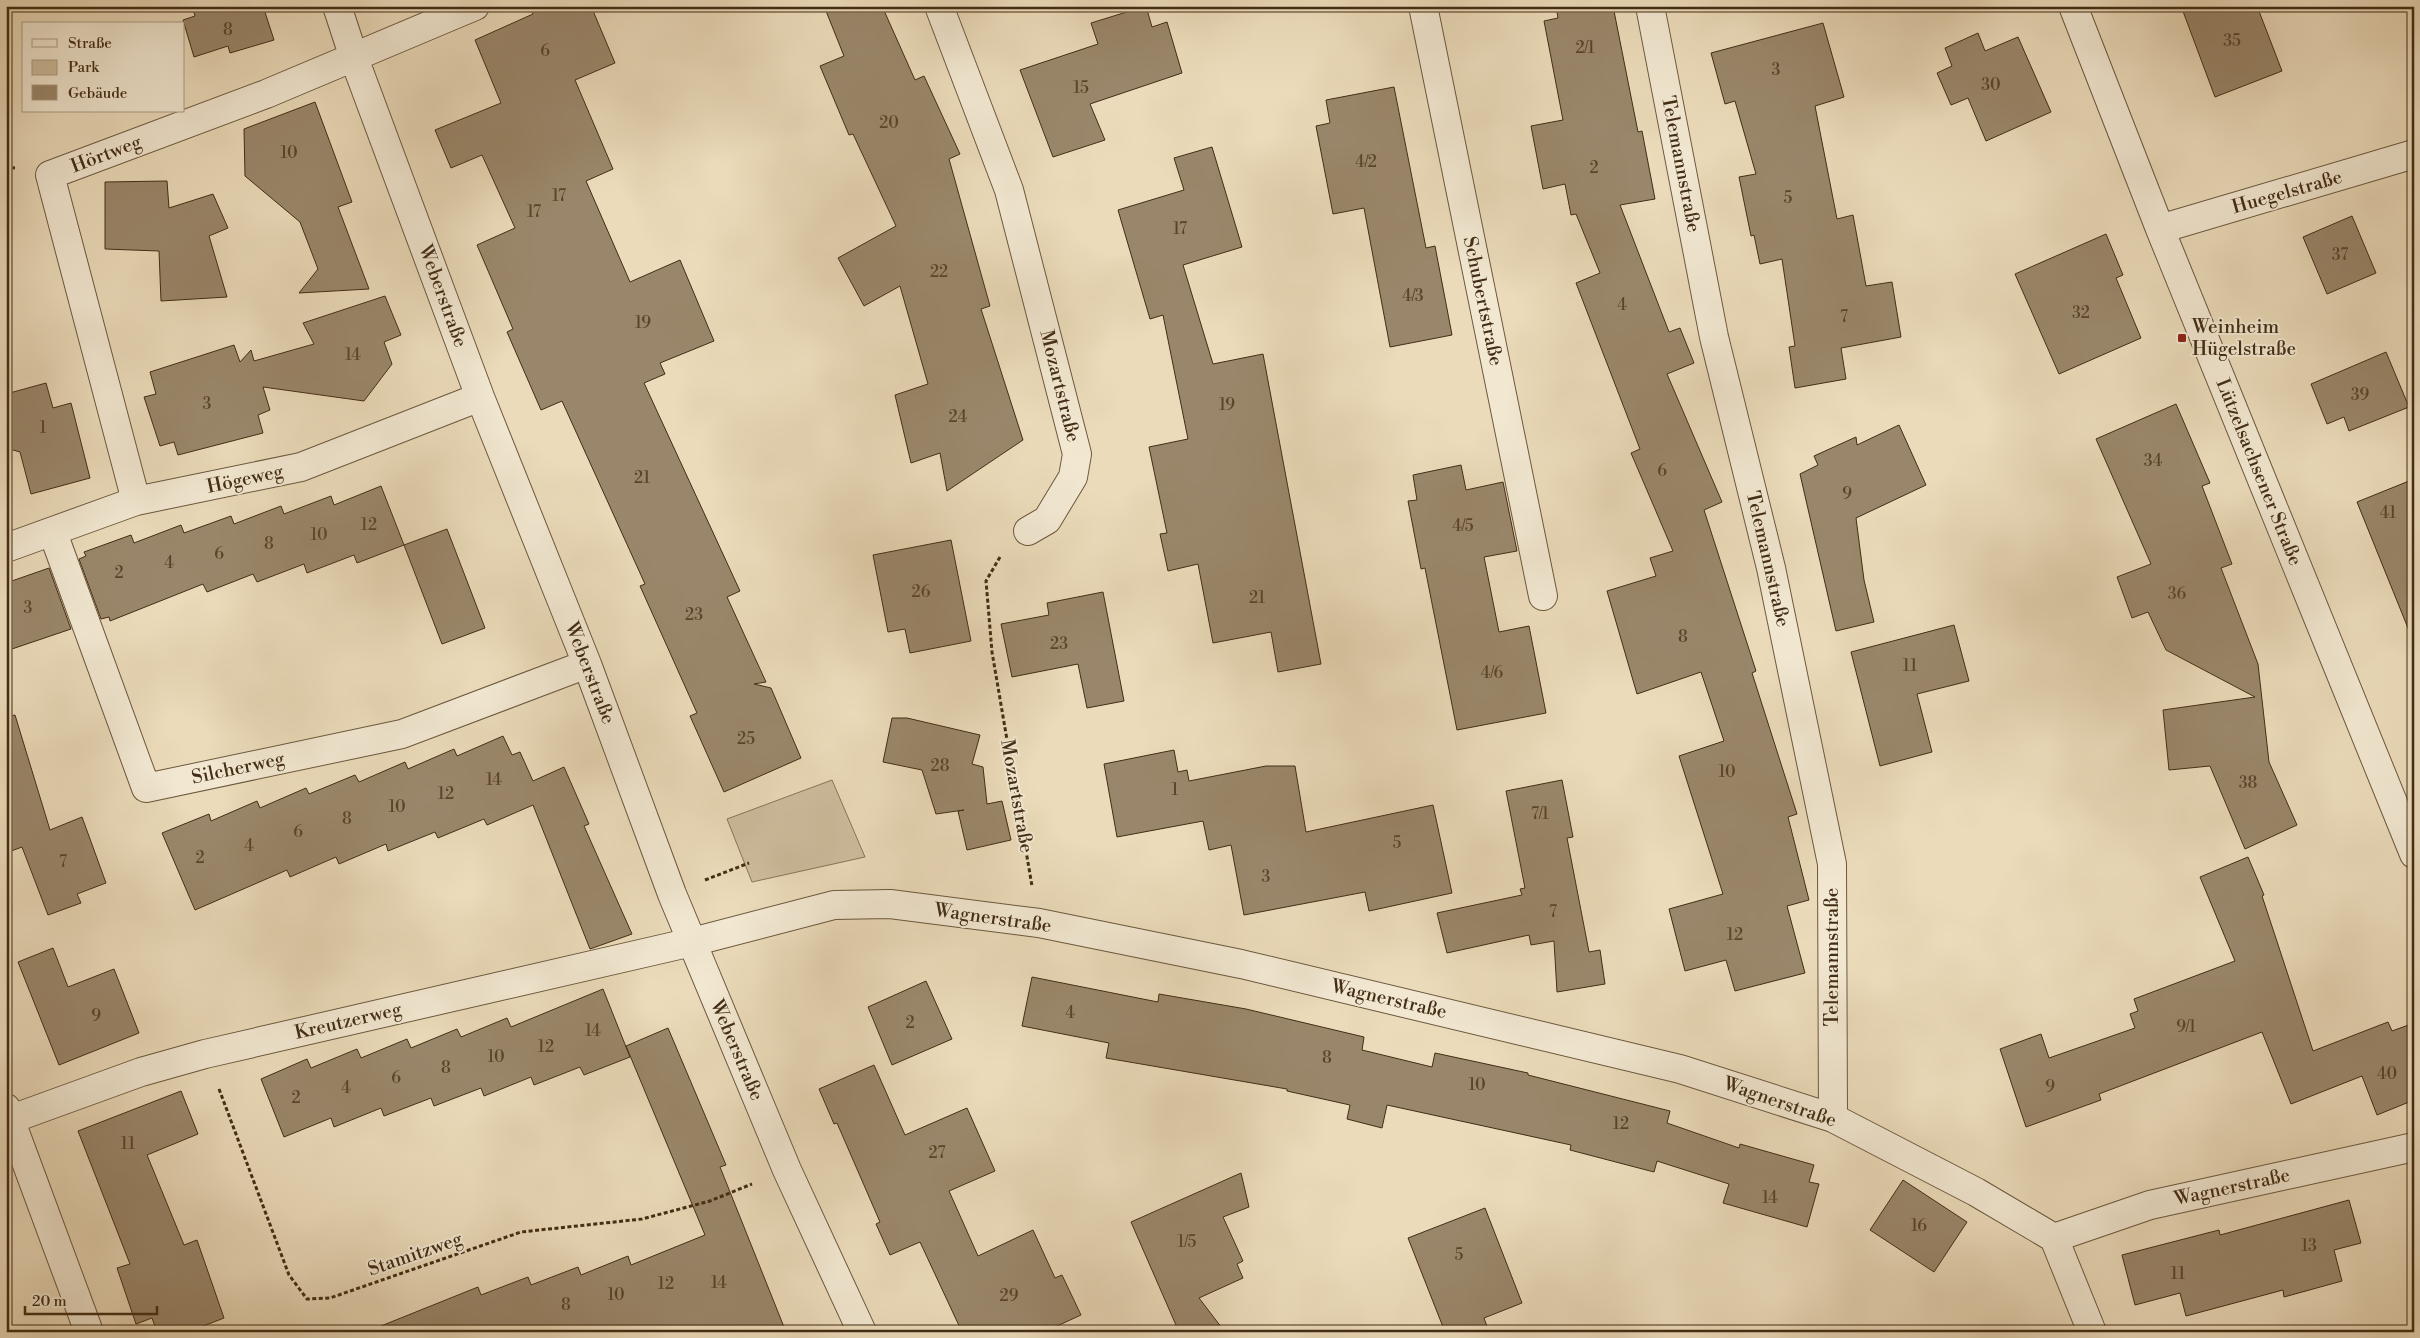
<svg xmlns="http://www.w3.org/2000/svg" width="2420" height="1338" viewBox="0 0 2420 1338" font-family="'Libre Bodoni',serif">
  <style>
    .green { fill: #cebd9e; stroke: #88755a }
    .building { fill: #9a876b; stroke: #422d15 }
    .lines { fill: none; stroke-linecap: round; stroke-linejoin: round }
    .street-casing { stroke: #6c583e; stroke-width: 30 }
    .path { stroke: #422d15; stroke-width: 3; stroke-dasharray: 4 2.5; stroke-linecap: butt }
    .street { stroke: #f2e8d2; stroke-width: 28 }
    .poi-dot { fill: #8f2418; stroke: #f2e8d2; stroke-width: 2 }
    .labels { text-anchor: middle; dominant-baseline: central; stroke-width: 4; stroke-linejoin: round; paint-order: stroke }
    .number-label { font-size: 16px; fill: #58442a }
    .street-label { font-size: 19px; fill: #422d15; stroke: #f2e8d2 }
    .poi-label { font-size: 19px; fill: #422d15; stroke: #f2e8d2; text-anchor: start }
  </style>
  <rect width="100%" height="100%" fill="#ebdbba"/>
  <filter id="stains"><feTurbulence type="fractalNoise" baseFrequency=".004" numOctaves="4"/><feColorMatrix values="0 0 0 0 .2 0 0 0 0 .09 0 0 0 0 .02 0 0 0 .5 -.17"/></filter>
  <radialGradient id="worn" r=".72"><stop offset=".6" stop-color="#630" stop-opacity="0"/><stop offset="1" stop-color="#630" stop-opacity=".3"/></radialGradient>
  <path class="green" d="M 832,780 L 865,857 L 752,882 L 727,819 Z"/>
  <path class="building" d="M 192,6 L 263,6 L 274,40 L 230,53 L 228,46 L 194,57 L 183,20 L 195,16 Z
    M 529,6 L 591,6 L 615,63 L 575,80 L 613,169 L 586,181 L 630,282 L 680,260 L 714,341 L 660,363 L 665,374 L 644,383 L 740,591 L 727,597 L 766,682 L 754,684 L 771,688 L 801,758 L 724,792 L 690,716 L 697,713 L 640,586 L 645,584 L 562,401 L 541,410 L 507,332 L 513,329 L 477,245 L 515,228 L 482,155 L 451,168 L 435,130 L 501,103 L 475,40 L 533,14 Z
    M 824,6 L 882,6 L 915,80 L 924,76 L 960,154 L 949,159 L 990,306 L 981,309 L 1023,440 L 947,491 L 940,453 L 911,463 L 895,395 L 928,384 L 900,286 L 864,306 L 838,258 L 896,226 L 853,134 L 849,135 L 820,66 L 844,56 Z
    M 1146,6 L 1152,27 L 1167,22 L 1182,73 L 1090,104 L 1105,140 L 1053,157 L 1020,70 L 1098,44 L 1091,23 Z
    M 1556,6 L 1613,6 L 1638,132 L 1642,131 L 1655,199 L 1620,205 L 1669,332 L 1680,328 L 1694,363 L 1667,374 L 1722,502 L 1704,510 L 1756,671 L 1752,673 L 1797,814 L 1788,817 L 1809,900 L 1787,906 L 1805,973 L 1735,991 L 1726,960 L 1685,971 L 1669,909 L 1723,894 L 1679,756 L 1724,741 L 1701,672 L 1637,694 L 1607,591 L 1656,576 L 1650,558 L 1673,551 L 1631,453 L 1640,449 L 1576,283 L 1600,273 L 1576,214 L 1571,215 L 1565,184 L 1543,189 L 1531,126 L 1563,120 L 1544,21 L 1558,18 Z
    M 2181,6 L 2257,6 L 2282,71 L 2215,97 Z
    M 1823,23 L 1844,97 L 1815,106 L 1837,219 L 1853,215 L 1866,286 L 1892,282 L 1901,337 L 1841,348 L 1846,379 L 1795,388 L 1789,347 L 1795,346 L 1782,259 L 1760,264 L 1754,235 L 1751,236 L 1739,177 L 1756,174 L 1735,101 L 1725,104 L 1711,53 Z
    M 1978,33 L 1985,51 L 2018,37 L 2051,112 L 1986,141 L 1968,98 L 1951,105 L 1937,73 L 1952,66 L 1945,48 Z
    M 1394,87 L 1426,248 L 1435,246 L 1452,335 L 1390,347 L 1364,208 L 1333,214 L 1316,126 L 1330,123 L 1326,100 Z
    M 315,102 L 352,202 L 338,207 L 369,289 L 299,293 L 318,269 L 300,222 L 245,176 L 244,129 Z
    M 1212,147 L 1242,247 L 1183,265 L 1213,364 L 1263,354 L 1321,664 L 1278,672 L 1271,632 L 1213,643 L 1198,564 L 1168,571 L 1160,534 L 1167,533 L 1149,447 L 1188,439 L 1163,315 L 1150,319 L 1118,210 L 1184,190 L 1174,158 Z
    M 167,181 L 169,208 L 213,194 L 228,228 L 209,236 L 227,297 L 161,301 L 159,251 L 105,249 L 105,182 Z
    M 2352,216 L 2376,273 L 2327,294 L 2303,237 Z
    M 2106,234 L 2123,275 L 2116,278 L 2141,338 L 2059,374 L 2015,274 Z
    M 385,296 L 401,335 L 384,342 L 392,364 L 364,401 L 263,387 L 270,410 L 258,415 L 263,433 L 178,455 L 174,442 L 160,446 L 144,397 L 156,394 L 150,372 L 234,345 L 240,362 L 251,350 L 254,361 L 314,344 L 303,323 Z
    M 2386,352 L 2409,407 L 2349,431 L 2344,417 L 2327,424 L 2311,384 Z
    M 46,383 L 53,408 L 71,403 L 90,478 L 31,494 L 20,452 L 6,448 L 6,394 Z
    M 2176,404 L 2210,483 L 2202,486 L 2232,564 L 2221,568 L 2258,664 L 2269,762 L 2297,825 L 2245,849 L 2210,766 L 2169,770 L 2163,710 L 2255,697 L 2166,650 L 2148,612 L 2132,618 L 2117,577 L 2151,564 L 2096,439 Z
    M 1899,425 L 1926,485 L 1856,518 L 1864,580 L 1874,622 L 1836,631 L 1800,474 L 1818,465 L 1814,456 L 1856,437 L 1857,445 Z
    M 1461,465 L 1466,490 L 1503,482 L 1517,551 L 1484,557 L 1499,632 L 1529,626 L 1546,713 L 1457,730 L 1425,568 L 1421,569 L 1408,501 L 1417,500 L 1413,475 Z
    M 2414,479 L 2414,638 L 2412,638 L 2357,502 Z
    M 381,486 L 404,545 L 357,563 L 354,555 L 307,573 L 304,564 L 257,582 L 253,574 L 207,592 L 203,584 L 110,621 L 109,617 L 101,619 L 79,559 L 86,556 L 84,552 L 131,535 L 134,543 L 181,525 L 184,533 L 231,516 L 234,524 L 281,506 L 284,514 L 331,496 L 334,505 Z
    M 447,529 L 485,628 L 442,644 L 404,545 Z
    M 951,540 L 971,641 L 910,653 L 905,629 L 888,632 L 873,555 Z
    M 49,568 L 71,629 L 6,651 L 6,583 Z
    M 1103,592 L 1124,701 L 1087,708 L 1078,664 L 1012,677 L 1001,624 L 1049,615 L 1047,603 Z
    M 1954,625 L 1969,681 L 1917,694 L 1932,752 L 1880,766 L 1851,652 Z
    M 15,715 L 50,830 L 82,817 L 106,883 L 77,894 L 81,903 L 48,915 L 22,847 L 6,853 L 6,717 Z
    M 892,718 L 907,718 L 980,735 L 972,764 L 983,767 L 987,804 L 1002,801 L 1011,840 L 967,850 L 958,811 L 964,810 L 936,814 L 922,770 L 883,762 Z
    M 503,736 L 512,755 L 520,752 L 533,781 L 564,767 L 589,824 L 584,826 L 632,934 L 590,949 L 533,805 L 487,825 L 484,819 L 438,838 L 435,832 L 388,851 L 386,844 L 339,864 L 336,857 L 290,877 L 287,870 L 195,910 L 162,833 L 209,814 L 211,821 L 257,801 L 260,808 L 306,788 L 309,794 L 355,775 L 359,782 L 405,762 L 408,769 L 454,749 L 457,756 Z
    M 1174,750 L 1178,772 L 1187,770 L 1189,781 L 1266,766 L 1295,766 L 1306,832 L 1433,805 L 1452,893 L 1369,911 L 1365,892 L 1244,915 L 1231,845 L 1209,850 L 1203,821 L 1117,837 L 1104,764 Z
    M 1562,780 L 1573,837 L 1567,838 L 1589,952 L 1600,950 L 1605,984 L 1557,992 L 1554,941 L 1531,945 L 1529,935 L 1447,953 L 1437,913 L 1522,895 L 1520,889 L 1525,888 L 1506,791 Z
    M 2248,857 L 2264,895 L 2262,896 L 2313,1051 L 2388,1022 L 2392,1031 L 2414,1023 L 2414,1100 L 2377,1115 L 2362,1076 L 2291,1104 L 2262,1032 L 2099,1094 L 2101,1100 L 2026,1127 L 2000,1049 L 2041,1034 L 2049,1058 L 2135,1028 L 2130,1014 L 2138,1011 L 2134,999 L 2235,961 L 2200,877 Z
    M 53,948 L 68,987 L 114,969 L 139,1033 L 59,1065 L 18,962 Z
    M 1032,977 L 1158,1002 L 1159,994 L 1246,1009 L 1364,1037 L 1362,1050 L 1432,1067 L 1435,1053 L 1528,1073 L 1528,1075 L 1670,1111 L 1667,1123 L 1739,1148 L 1740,1144 L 1814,1165 L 1809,1182 L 1819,1184 L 1807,1227 L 1723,1203 L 1729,1184 L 1657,1161 L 1654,1172 L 1570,1150 L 1571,1145 L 1387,1105 L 1382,1128 L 1347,1119 L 1350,1105 L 1287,1091 L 1287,1089 L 1106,1058 L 1109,1043 L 1022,1026 Z
    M 926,981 L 952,1039 L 892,1065 L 868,1007 Z
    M 603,989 L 630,1057 L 584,1075 L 580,1067 L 534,1085 L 531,1077 L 484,1096 L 481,1088 L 434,1106 L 431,1098 L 384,1116 L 381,1108 L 334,1127 L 331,1118 L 284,1137 L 261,1079 L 307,1059 L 311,1068 L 357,1049 L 361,1058 L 407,1039 L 411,1048 L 457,1029 L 461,1037 L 507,1018 L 511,1027 Z
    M 668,1028 L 726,1165 L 720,1167 L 786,1332 L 371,1332 L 371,1330 L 478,1287 L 481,1295 L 528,1277 L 531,1285 L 578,1267 L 581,1275 L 628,1256 L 631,1265 L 705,1235 L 626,1046 Z
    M 874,1065 L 905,1135 L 967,1108 L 995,1171 L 949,1191 L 978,1256 L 1033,1230 L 1055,1278 L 1062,1275 L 1081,1315 L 1044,1332 L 962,1332 L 920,1242 L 890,1255 L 876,1224 L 880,1222 L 837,1123 L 834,1124 L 819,1089 Z
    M 181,1091 L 198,1134 L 147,1155 L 184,1245 L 197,1240 L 224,1318 L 188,1332 L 157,1332 L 152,1318 L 136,1324 L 117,1268 L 130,1264 L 78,1131 Z
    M 1241,1173 L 1249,1207 L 1223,1217 L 1243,1261 L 1237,1264 L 1243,1278 L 1199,1298 L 1225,1332 L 1179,1332 L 1131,1222 Z
    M 1903,1180 L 1967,1222 L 1934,1272 L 1870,1230 Z
    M 2349,1200 L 2361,1243 L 2334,1250 L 2342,1281 L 2284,1297 L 2283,1290 L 2186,1316 L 2180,1293 L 2135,1305 L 2122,1255 L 2219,1230 L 2220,1235 Z
    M 1485,1208 L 1522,1303 L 1484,1318 L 1489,1332 L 1445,1332 L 1408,1238 Z"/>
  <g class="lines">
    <g class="street-casing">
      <path id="street" d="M 337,6 L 354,58 L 480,397 L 587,664 L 672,894 L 787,1170 L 862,1332
        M 939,6 L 1009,190 L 1077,454 L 1073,477 L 1047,520 L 1028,531
        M 1423,6 L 1543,596
        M 1650,6 L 1714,337 L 1771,568 L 1832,864 L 1833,1118
        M 2073,6 L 2160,229 L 2414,854
        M 2160,229 L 2414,154
        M 136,501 L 50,175 L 266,94 L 475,6
        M 53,533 L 146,788 L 402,734 L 587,664
        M 6,548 L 136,501 L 301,467 L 480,397
        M 6,1108 L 89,1332
        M 6,1121 L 141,1072 L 205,1054 L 692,942 L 834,905 L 890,904 L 1039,923 L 1241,964 L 1680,1069 L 1833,1118 L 1976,1192 L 2054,1238 L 2092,1332
        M 2054,1238 L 2150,1205 L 2414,1147"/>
    </g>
    <path class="path" d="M 6,167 L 15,168
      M 1000,557 L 986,581 L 992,652 L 1032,886
      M 705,880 L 749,863
      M 219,1089 L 289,1275 L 307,1299 L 330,1298 L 521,1232 L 642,1219 L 710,1201 L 752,1184"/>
    <use href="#street" class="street"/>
  </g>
  <rect class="poi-dot" x="2177" y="333" width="10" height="10" rx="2.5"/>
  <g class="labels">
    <g class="number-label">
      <text x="228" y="30">8</text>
      <text x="2232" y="41">35</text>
      <text x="1585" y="48">2/1</text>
      <text x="545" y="51">6</text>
      <text x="1776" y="70">3</text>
      <text x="1991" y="85">30</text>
      <text x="1081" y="88">15</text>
      <text x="889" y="123">20</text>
      <text x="289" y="153">10</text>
      <text x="1366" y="162">4/2</text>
      <text x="1594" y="168">2</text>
      <text x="559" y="196">17</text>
      <text x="1788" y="198">5</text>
      <text x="534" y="212">17</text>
      <text x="1180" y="229">17</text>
      <text x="2340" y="255">37</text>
      <text x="939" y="272">22</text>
      <text x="1413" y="296">4/3</text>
      <text x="1622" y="305">4</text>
      <text x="2081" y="313">32</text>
      <text x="1844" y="317">7</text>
      <text x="643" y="323">19</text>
      <text x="353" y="355">14</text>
      <text x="2360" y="395">39</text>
      <text x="207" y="404">3</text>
      <text x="1227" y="405">19</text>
      <text x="958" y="417">24</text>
      <text x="43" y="428">1</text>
      <text x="2153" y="461">34</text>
      <text x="1662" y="471">6</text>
      <text x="642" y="478">21</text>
      <text x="1847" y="494">9</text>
      <text x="2388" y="513">41</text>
      <text x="369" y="525">12</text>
      <text x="1463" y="526">4/5</text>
      <text x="319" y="535">10</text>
      <text x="269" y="544">8</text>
      <text x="219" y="554">6</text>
      <text x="169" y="563">4</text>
      <text x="119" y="573">2</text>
      <text x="921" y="592">26</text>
      <text x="2177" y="594">36</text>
      <text x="1257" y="598">21</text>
      <text x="28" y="608">3</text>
      <text x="694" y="615">23</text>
      <text x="1683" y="637">8</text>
      <text x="1059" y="644">23</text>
      <text x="1910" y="666">11</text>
      <text x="1492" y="673">4/6</text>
      <text x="746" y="739">25</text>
      <text x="940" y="766">28</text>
      <text x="1727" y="772">10</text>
      <text x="494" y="780">14</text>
      <text x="2248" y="783">38</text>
      <text x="1175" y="790">1</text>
      <text x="446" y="794">12</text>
      <text x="397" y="807">10</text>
      <text x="1540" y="814">7/1</text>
      <text x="347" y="819">8</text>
      <text x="298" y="832">6</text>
      <text x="1397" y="843">5</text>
      <text x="249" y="846">4</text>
      <text x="200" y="858">2</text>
      <text x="63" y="862">7</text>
      <text x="1266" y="877">3</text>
      <text x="1553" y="912">7</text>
      <text x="1735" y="935">12</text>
      <text x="1070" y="1013">4</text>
      <text x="96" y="1016">9</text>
      <text x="910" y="1023">2</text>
      <text x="2186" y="1027">9/1</text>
      <text x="593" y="1031">14</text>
      <text x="546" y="1047">12</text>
      <text x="496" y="1057">10</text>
      <text x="1327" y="1058">8</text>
      <text x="446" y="1068">8</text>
      <text x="2387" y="1074">40</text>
      <text x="396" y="1078">6</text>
      <text x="1477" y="1085">10</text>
      <text x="2050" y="1087">9</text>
      <text x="346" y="1088">4</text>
      <text x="296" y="1098">2</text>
      <text x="1621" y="1124">12</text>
      <text x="128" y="1144">11</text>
      <text x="937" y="1153">27</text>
      <text x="1770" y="1198">14</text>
      <text x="1919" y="1226">16</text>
      <text x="1187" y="1242">1/5</text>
      <text x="2309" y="1246">13</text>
      <text x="1459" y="1255">5</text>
      <text x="2178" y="1274">11</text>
      <text x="719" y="1283">14</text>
      <text x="666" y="1284">12</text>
      <text x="616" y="1295">10</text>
      <text x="1009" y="1296">29</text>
      <text x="566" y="1305">8</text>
    </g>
    <g class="street-label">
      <text transform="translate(106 154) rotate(-21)">Hörtweg</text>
      <text transform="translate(1681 164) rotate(79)">Telemannstraße</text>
      <text transform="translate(2287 192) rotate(-16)">Huegelstraße</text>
      <text transform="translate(443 296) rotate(70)">Weberstraße</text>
      <text transform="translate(1483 301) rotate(78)">Schubertstraße</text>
      <text transform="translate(1060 386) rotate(76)">Mozartstraße</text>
      <text transform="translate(2259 472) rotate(68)">Lützelsachsener Straße</text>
      <text transform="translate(245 479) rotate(-12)">Högeweg</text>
      <text transform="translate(1768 559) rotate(77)">Telemannstraße</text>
      <text transform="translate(590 673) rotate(69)">Weberstraße</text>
      <text transform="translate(238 768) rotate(-12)">Silcherweg</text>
      <text transform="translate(1017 796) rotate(80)">Mozartstraße</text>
      <text transform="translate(993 918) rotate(8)">Wagnerstraße</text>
      <text transform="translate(1832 957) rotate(-90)">Telemannstraße</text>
      <text transform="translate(1389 999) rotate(13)">Wagnerstraße</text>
      <text transform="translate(348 1021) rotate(-13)">Kreutzerweg</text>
      <text transform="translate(737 1050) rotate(67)">Weberstraße</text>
      <text transform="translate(1780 1102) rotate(19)">Wagnerstraße</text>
      <text transform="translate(2232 1187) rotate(-12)">Wagnerstraße</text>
      <text transform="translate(415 1254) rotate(-19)">Stamitzweg</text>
    </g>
    <g class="poi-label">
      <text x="2192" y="327">Weinheim<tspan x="2192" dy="22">Hügelstraße</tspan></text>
    </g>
  </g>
  <rect width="2420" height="1338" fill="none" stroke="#ebdbba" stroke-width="25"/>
  <rect x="8" y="8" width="2405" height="1323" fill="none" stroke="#422d15" stroke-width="2.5"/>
  <rect x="12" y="12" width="2395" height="1313" fill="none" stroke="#422d15"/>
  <rect x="22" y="22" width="162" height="90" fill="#f2e8d2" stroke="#ac9d86"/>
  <rect x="32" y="39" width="25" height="8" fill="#f2e8d2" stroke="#ac9d86"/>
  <text x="68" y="48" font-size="15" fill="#422d15">Straße</text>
  <rect x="32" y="60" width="25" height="15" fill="#cebd9e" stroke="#ac9d86"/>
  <text x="68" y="72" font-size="15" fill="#422d15">Park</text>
  <rect x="32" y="85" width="25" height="15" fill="#9a876b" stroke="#ac9d86"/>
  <text x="68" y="98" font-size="15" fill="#422d15">Gebäude</text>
  <path d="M25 1306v8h132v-8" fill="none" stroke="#422d15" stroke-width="2.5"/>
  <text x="32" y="1306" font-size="15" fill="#422d15" stroke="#f2e8d2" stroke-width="4" paint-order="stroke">20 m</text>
  <rect width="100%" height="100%" filter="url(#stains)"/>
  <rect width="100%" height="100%" fill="url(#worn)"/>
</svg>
